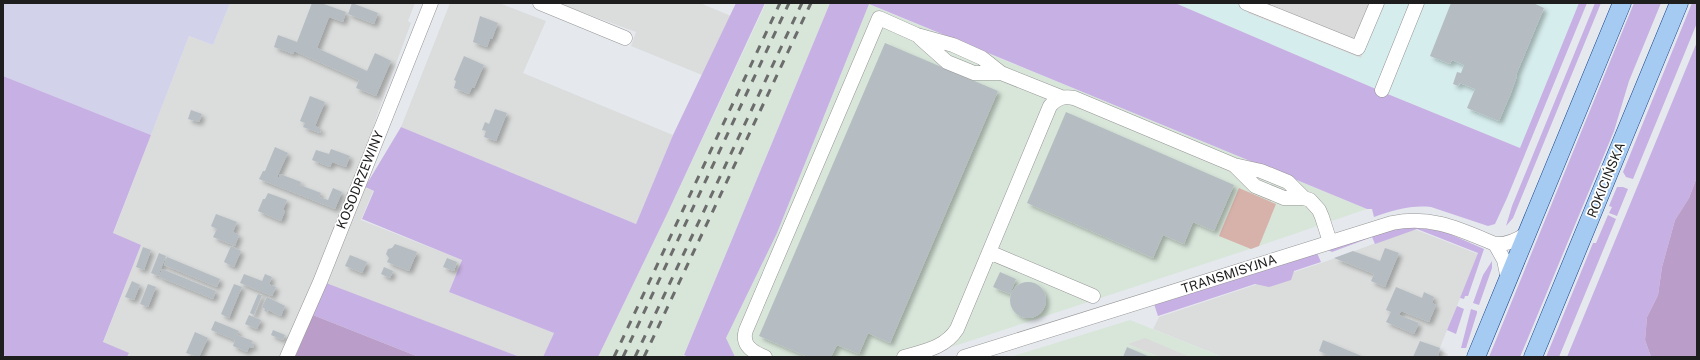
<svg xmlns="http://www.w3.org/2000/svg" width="1700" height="360" viewBox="0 0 1700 360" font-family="'Public Sans',sans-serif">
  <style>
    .residential { fill: #dbdcdc }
    .commercial { fill: #d6eded }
    .industrial { fill: #d8e6da }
    .farmland { fill: #d3d2eb }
    .grass { fill: #c7b0e3 }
    .forest { fill: #ba9ec9 }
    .parking { fill: #dadada }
    .water { fill: #d7b2aa }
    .building { fill: #b5bdc2; filter: url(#shadow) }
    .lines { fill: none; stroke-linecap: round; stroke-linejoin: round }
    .minor-casing { stroke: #959595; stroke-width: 15 }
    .major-casing { stroke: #0f3e89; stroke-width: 19 }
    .minor { stroke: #fff; stroke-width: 14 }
    .major { stroke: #a6cbf2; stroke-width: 18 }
    .rail { stroke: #6c6c6c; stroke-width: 3; stroke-dasharray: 8 8; stroke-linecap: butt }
    .labels { text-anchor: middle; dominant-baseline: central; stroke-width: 3.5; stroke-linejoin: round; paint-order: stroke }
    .street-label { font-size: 13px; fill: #1e1e1e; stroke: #fff }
  </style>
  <defs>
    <filter id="shadow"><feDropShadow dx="3.5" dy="3.5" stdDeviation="2" flood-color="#0004"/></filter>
  </defs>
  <rect width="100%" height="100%" fill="#e5e9ee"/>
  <path class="residential" d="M 230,3 L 415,3 L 408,21 L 411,23 L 377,115 L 356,184 L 373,191 L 361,220 L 462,260 L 449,292 L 554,333 L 543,357 L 520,357 L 318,281 L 285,357 L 127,357 L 129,354 L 103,343 L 141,245 L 113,234 L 189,36 L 213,45 Z
    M 450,3 L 499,3 L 546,21 L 523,73 L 673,135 L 636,224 L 401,127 Z
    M 557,3 L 700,3 L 731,16 L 702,75 L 631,46 L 636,32 Z
    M 1414,229 L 1478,254 L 1439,350 L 1448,354 L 1447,357 L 1223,357 L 1153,329 L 1159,317 L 1327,261 Z"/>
  <path class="commercial" d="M 1175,3 L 1579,3 L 1520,148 L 1390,95 Z"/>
  <path class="industrial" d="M 766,3 L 830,3 L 683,357 L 598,357 L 668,212 Z
    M 869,4 L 885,11 L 1367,209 L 1259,246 L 921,357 L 735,357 L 726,338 L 777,233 Z
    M 1130,320 L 1223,357 L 1010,357 Z"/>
  <path class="farmland" d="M 3,3 L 230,3 L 213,45 L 189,36 L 151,135 L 3,76 Z"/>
  <path class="grass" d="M 736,3 L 765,3 L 668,212 L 598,357 L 543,357 L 554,333 L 449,292 L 462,260 L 362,219 L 374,191 L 365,187 L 401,127 L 636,224 L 673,135 Z
    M 830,3 L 1175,3 L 1390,95 L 1520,148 L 1579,3 L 1587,3 L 1507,198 L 1495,224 L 1488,226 L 1431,207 C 1411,205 1394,210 1374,217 L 1372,209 L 1367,209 L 869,4 L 777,233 L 726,338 L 735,357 L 689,357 L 684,355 Z
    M 1595,3 L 1601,3 L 1513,218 L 1506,226 L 1512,206 Z
    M 1634,3 L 1661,3 L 1629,81 L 1614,131 L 1520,357 L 1489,357 Z
    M 1692,3 L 1697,3 L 1697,23 L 1633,179 L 1626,177 L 1623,172 Z
    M 1697,42 L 1697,177 L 1689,198 L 1675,220 L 1662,267 L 1658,295 L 1647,317 L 1645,340 L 1651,357 L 1567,357 Z
    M 3,76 L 151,135 L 113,233 L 141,245 L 103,342 L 129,353 L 127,357 L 8,357 L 3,355 Z
    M 1617,187 L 1623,187 L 1628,189 L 1617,216 L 1609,213 L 1612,207 L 1609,206 Z
    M 1608,215 L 1616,219 L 1559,357 L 1546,357 L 1593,243 L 1596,243 Z
    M 1411,227 L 1443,231 L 1484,249 L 1468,296 L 1465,296 L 1464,299 L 1460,298 L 1478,253 L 1417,229 L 1375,244 L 1372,237 L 1332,252 L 1328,250 L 1391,230 Z
    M 1317,253 L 1321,262 L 1294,271 L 1291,280 L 1269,287 L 1255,284 L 1158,316 L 1154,304 Z
    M 1492,261 L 1492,268 L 1479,305 L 1473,303 L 1483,275 Z
    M 326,283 L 520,357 L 419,357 L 313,315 Z
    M 1457,306 L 1464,309 L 1456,334 L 1447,330 Z
    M 1471,309 L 1477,311 L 1477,313 L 1466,348 L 1461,348 Z"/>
  <path class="forest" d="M 1697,177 L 1697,357 L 1651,357 L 1645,340 L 1647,317 L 1658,295 L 1662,267 L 1675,220 L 1689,198 Z
    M 313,315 L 419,357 L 295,357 Z"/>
  <path class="parking" d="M 1252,3 L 1384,3 L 1361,58 L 1248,13 Z
    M 1145,338 L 1190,357 L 1160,357 L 1128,344 Z"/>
  <path class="water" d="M 1239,188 L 1276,204 L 1259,246 L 1251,249 L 1219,236 Z"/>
  <path class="building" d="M 312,3 L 321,3 L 346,12 L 343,22 L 329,17 L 317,48 L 367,71 L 375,53 L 391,61 L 376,96 L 356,88 L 359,80 L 294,51 L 293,54 L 274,47 L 278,35 L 297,42 Z
    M 352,3 L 378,13 L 374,24 L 348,14 Z
    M 1451,3 L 1533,3 L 1544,8 L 1516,75 L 1517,76 L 1511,93 L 1499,121 L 1467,108 L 1475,89 L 1460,83 L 1458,86 L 1453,84 L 1457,72 L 1461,73 L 1464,65 L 1452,60 L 1450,64 L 1430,56 Z
    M 480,16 L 498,23 L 492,39 L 490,39 L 487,47 L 473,42 Z
    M 885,43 L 998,91 L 890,343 L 868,333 L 859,354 L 837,345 L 831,357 L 808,357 L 759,336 Z
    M 464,56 L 484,65 L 474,88 L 472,87 L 469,94 L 454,88 L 456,81 L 454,80 Z
    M 310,96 L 325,102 L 315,126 L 321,129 L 320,133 L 303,127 L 305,123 L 300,121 Z
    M 495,109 L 507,113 L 496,141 L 484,137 L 486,131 L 482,130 L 485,122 L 489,124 Z
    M 191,110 L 202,114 L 199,122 L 188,119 Z
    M 1066,112 L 1234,185 L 1214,231 L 1193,222 L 1184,244 L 1163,235 L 1153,258 L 1027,203 Z
    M 275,147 L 288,153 L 277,177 L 279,177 L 280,174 L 301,182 L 300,185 L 321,193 L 319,197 L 328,200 L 333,188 L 342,192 L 335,209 L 259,179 L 263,171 L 265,171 Z
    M 331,149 L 350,156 L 346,167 L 332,162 L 330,167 L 312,160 L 316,150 L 329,154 Z
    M 268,193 L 287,200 L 283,210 L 285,211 L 281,221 L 258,211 L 263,199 L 265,199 Z
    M 216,214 L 237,222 L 233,232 L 239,235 L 235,246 L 213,237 L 217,229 L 211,226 Z
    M 395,244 L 417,252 L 409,271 L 387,262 L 389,258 L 386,254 L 388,249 L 392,248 Z
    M 231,246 L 241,251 L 234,267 L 224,262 Z
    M 143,247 L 151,250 L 144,270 L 136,267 Z
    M 1385,248 L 1399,253 L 1385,287 L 1371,281 L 1374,274 L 1334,258 L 1353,251 L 1380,261 Z
    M 159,253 L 166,256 L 158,276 L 151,273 Z
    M 350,255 L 367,262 L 362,273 L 345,266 Z
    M 167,257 L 220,279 L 217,287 L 164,265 Z
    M 447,258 L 457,262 L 454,271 L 443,267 Z
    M 384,267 L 393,271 L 390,278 L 381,274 Z
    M 162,269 L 216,291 L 213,299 L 159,277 Z
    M 1000,272 L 1016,279 L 1010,294 L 993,287 Z
    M 244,274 L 262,281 L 265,274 L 272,277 L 269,284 L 276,287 L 272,296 L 240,283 Z
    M 132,281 L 140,285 L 134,300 L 125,297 Z
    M1010 300a18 18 0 1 1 36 0a18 18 0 1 1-36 0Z
    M 148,284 L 156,287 L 148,307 L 140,304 Z
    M 234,284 L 242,287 L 229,318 L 221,314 Z
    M 1396,287 L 1422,298 L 1424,292 L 1434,297 L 1432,303 L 1436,305 L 1429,322 L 1401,311 L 1399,315 L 1419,323 L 1414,334 L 1386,322 L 1391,312 L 1386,310 Z
    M 258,294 L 262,295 L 254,315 L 250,313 Z
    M 267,297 L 285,306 L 281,316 L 268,310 L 267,312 L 264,311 L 265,309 L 262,307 Z
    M 249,315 L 261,320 L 257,329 L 245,324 Z
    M 215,321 L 239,331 L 237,335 L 253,341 L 251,343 L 254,344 L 253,348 L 249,347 L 247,352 L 233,346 L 235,340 L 211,330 Z
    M 273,330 L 285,335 L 283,340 L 271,335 Z
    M 195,332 L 208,338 L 199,357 L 186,353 Z
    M 1323,340 L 1364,357 L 1332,357 L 1319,351 Z
    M 1420,341 L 1440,348 L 1438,357 L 1413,357 Z
    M 1127,347 L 1150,357 L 1123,357 Z"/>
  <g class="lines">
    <g class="minor-casing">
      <path id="minor" d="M 540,3 L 625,38
        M 1246,3 L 1358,48 L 1377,3
        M 920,38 L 947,62 L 974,73 L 1001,73
        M 1382,90 L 1417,3
        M 1234,165 L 1255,186 L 1284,198 L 1304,198 L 1310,200 L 1319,210 L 1322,217 L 1330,242
        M 1495,244 L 1504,260 L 1508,279
        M 989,252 L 1093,296
        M 287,357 L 320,282 L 431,3
        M 765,357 C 752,352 741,345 746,330 L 879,18 L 917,35 L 953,45 L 982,58 L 1001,73 L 1061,97
        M 904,357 C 924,351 945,348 957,329 L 1050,106 C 1057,98 1063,96 1074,98 L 1234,165 L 1261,171 L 1288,182 L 1304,198
        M 964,357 L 1392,223 C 1431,215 1459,229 1495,244 C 1507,245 1517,240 1526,234"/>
    </g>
    <g class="major-casing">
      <path id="major" d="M 1476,357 L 1622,3
        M 1533,357 L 1679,3"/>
    </g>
    <use href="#minor" class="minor"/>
    <use href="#major" class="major"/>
    <path class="rail" d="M 614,357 L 780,3
      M 623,357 L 789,3
      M 635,357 L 802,3
      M 644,357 L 811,3"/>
  </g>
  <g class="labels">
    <g class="street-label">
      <text transform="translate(360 180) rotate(-68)">KOSODRZEWINY</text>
      <text transform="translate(1606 180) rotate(-68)">ROKICIŃSKA</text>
      <text transform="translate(1229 274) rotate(-18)">TRANSMISYJNA</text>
    </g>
  </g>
  <rect width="1700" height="360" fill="none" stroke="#1e1e1e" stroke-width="8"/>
</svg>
